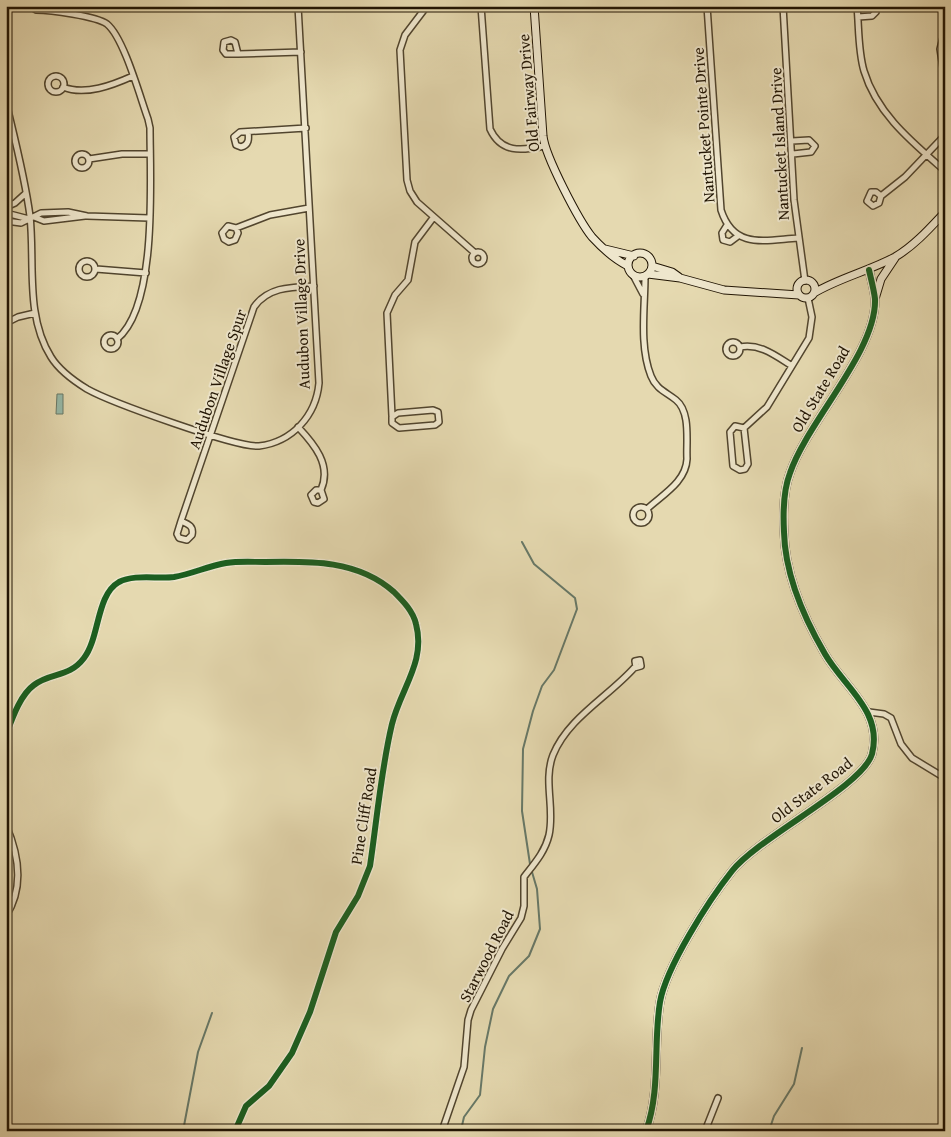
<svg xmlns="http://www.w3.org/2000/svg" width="951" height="1137" viewBox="0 0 951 1137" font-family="'Gentium Book Plus',serif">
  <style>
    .water { fill: #96baaa; stroke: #677867 }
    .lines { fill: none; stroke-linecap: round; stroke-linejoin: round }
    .stream { stroke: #677867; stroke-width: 2 }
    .street-casing { stroke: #51452e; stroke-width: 8 }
    .secondary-casing { stroke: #201403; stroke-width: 9 }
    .street { stroke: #eee6cc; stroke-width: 5 }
    .secondary { stroke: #eee6cc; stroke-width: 7 }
    .cycleway-casing { stroke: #eee6cc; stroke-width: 9 }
    .cycleway { stroke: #1b5e20; stroke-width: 6 }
    .labels { text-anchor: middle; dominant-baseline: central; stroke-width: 4; stroke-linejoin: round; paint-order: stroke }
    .street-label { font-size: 16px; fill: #201403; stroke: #eee6cc }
  </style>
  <rect width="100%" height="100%" fill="#e5d9b0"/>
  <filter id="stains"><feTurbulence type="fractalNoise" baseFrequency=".004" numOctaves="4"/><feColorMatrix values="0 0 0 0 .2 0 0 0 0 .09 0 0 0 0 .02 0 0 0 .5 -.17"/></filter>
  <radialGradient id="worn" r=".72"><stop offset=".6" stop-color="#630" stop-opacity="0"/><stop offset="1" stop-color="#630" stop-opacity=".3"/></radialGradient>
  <path class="water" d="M 57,394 L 63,394 L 63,414 L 56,414 Z"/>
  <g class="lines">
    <path class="stream" d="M 522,542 L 534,564 L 575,598 L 577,609 L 554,670 L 542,686 L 533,711 L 523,749 L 522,811 L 530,864
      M 461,1130 L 464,1117 L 480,1095 L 485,1047 L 493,1009 L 509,976 L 529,956 L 540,929 L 537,889 L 532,872
      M 183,1131 L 198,1052 L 212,1013
      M 769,1131 L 774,1116 L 794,1084 L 802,1048"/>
    <g class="street-casing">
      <path id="street" d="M 30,6 L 36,10 C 50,10 96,16 107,24 C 124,38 140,97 148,119 L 150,128 C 150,178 158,306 117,339
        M 427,6 L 405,35 L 400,50 L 407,180 L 410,191 L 417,202 L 475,253
        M 481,6 L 490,129 C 501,153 521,151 544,146
        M 707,6 L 721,210 C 734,250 765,240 798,238
        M 783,6 L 794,200 L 805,281
        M 857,6 C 859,27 858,51 864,71 C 877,114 912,142 945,171
        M 858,17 L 872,16 L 876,12 L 877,6
        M 945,30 L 940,49 L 945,80
        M 238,54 L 235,42 L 231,40 L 224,42 L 223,50 L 226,54 L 238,54 L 301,52
        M48 84a8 8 0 1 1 16 0a8 8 0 1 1-16 0Z
        M 63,87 C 85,96 113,85 133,76
        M 6,102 C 15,140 25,178 30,216 C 35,262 25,316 51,357 C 59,370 74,381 87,389 C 110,402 237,448 259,446 C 292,442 316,416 319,383 L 298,6
        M 248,132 C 249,139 249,145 241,147 L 236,145 L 234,137 L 240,132 L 306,128
        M 792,141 L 809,140 L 815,146 L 811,152 L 793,154
        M75 161a7 7 0 1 1 14 0a7 7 0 1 1-14 0Z
        M 89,159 L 122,154 L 150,154
        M 881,196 L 876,192 L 871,192 L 867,201 L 873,206 L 879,203 L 881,196 L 905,177 L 945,135
        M 6,207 L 15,203 L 26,193
        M 6,213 L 29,219
        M 34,217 L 44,221 L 85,216
        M 6,221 L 21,223 L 41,213 L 68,212 L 87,216 L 149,218
        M 727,225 L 722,233 L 723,240 L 730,242 L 738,236
        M 236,228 L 238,233 L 235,240 L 229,242 L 224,239 L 222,233 L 228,226 L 236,228 L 270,215 L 309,208
        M472 258a6 6 0 1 1 12 0a6 6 0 1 1-12 0Z
        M79 269a8 8 0 1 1 16 0a8 8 0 1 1-16 0Z
        M 96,269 L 146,273
        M 633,275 L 643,294
        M 645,276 C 645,307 639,346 651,376 C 656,389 666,392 676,400 C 691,412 686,442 687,459 C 686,482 662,495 647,509
        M 6,323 L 18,317 L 35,313
        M104 342a7 7 0 1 1 14 0a7 7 0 1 1-14 0Z
        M726 349a7 7 0 1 1 14 0a7 7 0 1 1-14 0Z
        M 740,347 C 760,343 776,356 792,366
        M 433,410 L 438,412 L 439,422 L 435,425 L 399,428 L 392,423 L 392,417 L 398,413 Z
        M 392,416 L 387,313 L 395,295 L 408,280 L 415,242 L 433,218
        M 298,427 C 314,444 332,465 321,490 L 316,490 L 311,495 L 314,502 L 318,503 L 324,499 L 321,490
        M 744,428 L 735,426 L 730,432 L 733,466 L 740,470 L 745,469 L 748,464 L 744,428 L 767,407 L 809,338 L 812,317 L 808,298
        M633 515a8 8 0 1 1 16 0a8 8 0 1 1-16 0Z
        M 181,521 C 188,524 194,526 192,535 L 187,540 L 179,538 L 177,534 L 181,521 L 254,307 C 268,287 291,287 314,286
        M 869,712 L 884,714 L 891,718 L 901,744 L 912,758 L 945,778
        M 6,735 C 12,719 20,695 34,685 C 51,672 69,678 84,658 C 100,637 96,595 119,582 C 134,574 157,579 174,577 C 192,574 208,566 226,563 C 239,561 252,562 265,562 C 311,561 358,560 394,592 C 403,601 413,611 416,624 C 426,662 401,688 392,724 C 381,770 377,819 370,866 L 358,896 L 336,932 L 310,1012 L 292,1053 L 269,1086 L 246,1106 L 235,1131
        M 6,825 C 19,855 24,888 6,916
        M 442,1131 L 464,1067 L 468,1020 L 471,1010 L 502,949 L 521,918 L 524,906 L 524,877 C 534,864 545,852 549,835 C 555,808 543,781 553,755 C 568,718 608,697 634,668 L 641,666 L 640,660 L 635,661 L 636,667
        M 705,1131 L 718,1098"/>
    </g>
    <g class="secondary-casing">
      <path id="secondary" d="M 534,6 L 543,136 C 545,156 579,221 592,237 C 603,249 614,259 628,266
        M 605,249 L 634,256
        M628 265a12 12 0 1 1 24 0a12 12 0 1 1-24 0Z
        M 652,266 L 672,272 L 679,277
        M 648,274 L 680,278 L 724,290 L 799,295
        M797 289a9 9 0 1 1 18 0a9 9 0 1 1-18 0Z
        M 814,293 C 839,278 869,271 895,257 C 914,246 930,228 945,212
        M 875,299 L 881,279 L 895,258
        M 646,1131 C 661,1090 653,1044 660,1002 C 666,967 709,900 732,871 C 759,837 863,786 872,754 C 883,711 844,687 825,654 C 804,618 785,575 784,532 C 783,513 783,491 790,473 C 807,422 877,351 875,299 C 874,290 871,279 869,270"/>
    </g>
    <use href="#street" class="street"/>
    <use href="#secondary" class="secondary"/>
    <g class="cycleway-casing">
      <path id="cycleway" d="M 6,735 C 12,719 20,695 34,685 C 51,672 69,678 84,658 C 100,637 96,595 119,582 C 134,574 157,579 174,577 C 192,574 208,566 226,563 C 239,561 252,562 265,562 C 311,561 358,560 394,592 C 403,601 413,611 416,624 C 426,662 401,688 392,724 C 381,770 377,819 370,866 L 358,896 L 336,932 L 310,1012 L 292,1053 L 269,1086 L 246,1106 L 235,1131
        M 646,1131 C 661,1090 653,1044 660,1002 C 666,967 709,900 732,871 C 759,837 863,786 872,754 C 883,711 844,687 825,654 C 804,618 785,575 784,532 C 783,513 783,491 790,473 C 807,422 877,351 875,299 C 874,290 871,279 869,270"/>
    </g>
    <use href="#cycleway" class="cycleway"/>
  </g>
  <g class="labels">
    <g class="street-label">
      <text transform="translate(528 93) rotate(-95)">Old Fairway Drive</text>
      <text transform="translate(703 125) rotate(-94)">Nantucket Pointe Drive</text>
      <text transform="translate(779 144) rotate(-93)">Nantucket Island Drive</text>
      <text transform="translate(301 314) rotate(-92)">Audubon Village Drive</text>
      <text transform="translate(217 379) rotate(-71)">Audubon Village Spur</text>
      <text transform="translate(820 389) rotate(-59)">Old State Road</text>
      <text transform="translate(811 790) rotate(-37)">Old State Road</text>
      <text transform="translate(363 816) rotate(-81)">Pine Cliff Road</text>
      <text transform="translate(486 956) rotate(-63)">Starwood Road</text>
    </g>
  </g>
  <rect width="951" height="1137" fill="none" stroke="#e5d9b0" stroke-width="25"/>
  <rect x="8" y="8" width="936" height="1122" fill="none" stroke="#201403" stroke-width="2.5"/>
  <rect x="12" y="12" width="926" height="1112" fill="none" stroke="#201403"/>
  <rect width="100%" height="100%" filter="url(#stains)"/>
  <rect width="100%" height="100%" fill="url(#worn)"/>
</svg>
